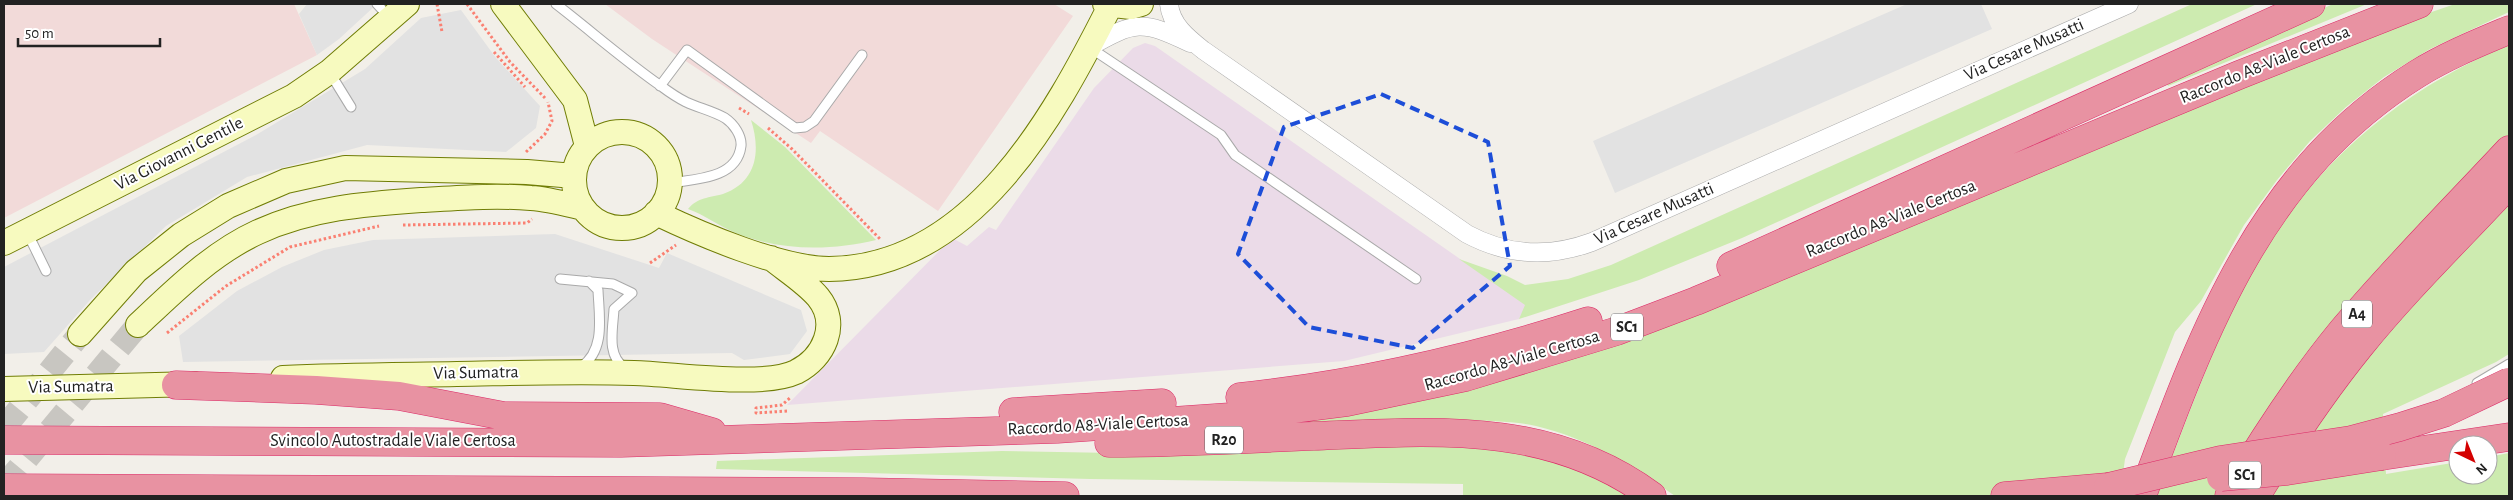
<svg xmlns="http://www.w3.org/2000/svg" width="2513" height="500" viewBox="0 0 2513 500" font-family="'Alegreya Sans',sans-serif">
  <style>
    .commercial { fill: #f2dad9 }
    .industrial { fill: #ebdbe8 }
    .grass { fill: #cdebb0 }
    .parking { fill: #e2e2e2 }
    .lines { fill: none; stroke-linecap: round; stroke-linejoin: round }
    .secondary-tunnel { stroke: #c8c6c1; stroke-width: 24; stroke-dasharray: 24 12; stroke-linecap: butt }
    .lane-casing { stroke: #a9a9a9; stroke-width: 11 }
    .street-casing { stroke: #a9a9a9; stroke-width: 19 }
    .secondary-casing { stroke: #707d05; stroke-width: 26 }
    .highway-casing { stroke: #dc2a67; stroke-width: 29 }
    .path { stroke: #fa8072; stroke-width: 3; stroke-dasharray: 2.5 2.5; stroke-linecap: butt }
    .lane { stroke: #fff; stroke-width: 9 }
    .street { stroke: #fff; stroke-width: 18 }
    .secondary { stroke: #f7fabf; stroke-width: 24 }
    .highway { stroke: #e892a2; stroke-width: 28 }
    .highway-bridge-casing { stroke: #dc2a67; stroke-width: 29; stroke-linecap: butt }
    .highway-bridge { stroke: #e892a2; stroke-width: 28 }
    .marked { fill: none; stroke: #1d4ed8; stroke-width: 4; stroke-dasharray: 10 6; stroke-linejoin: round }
    .labels { text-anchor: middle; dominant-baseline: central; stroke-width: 4; stroke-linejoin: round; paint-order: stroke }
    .shield { fill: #fff; stroke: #646464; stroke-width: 1 }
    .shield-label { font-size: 16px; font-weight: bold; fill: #222 }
    .street-label { font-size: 18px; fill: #222; stroke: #fff }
  </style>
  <rect width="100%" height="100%" fill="#f2efe9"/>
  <path class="commercial" d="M 4,4 L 294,4 L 317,55 L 4,218 Z
    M 605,4 L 1054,4 L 1073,16 L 938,211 L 820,131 L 811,143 L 652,39 Z"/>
  <path class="industrial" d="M 1145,43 L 1155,46 L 1526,305 L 1519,319 L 1344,361 L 787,405 L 952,238 L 967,246 L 989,227 L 996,230 L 1094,88 L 1133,48 Z"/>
  <path class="grass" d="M 2192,4 L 2257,4 L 1742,238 L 1639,280 L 1519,319 L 1525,305 L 1459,259 L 1507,276 L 1525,285 L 1568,279 L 1611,265 Z
    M 2333,4 L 2367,4 L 2168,86 L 2165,80 Z
    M 2455,4 L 2509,4 L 2509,12 L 2430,49 L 2384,77 L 2346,107 L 2310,141 L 2277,180 L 2244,225 L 2201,301 L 2175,332 L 2125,459 L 2120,496 L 1675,496 C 1634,466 1587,438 1536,426 C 1514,421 1488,421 1464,420 C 1410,419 1355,422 1301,425 L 1300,421 L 1422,399 L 1552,366 L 1647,332 L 2394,25 Z
    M 2509,45 L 2509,135 L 2410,240 L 2218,496 L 2157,496 C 2187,420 2215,338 2255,267 C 2314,163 2400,90 2509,45 Z
    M 751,120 L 785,147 L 876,240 C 830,251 780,251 736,233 C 719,226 705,215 688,209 C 698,197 709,198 723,194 C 757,182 761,151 751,120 Z
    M 2509,201 L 2509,354 L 2496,362 L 2383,414 L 2386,474 L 2458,462 L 2458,475 L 2488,475 L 2488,457 L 2509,453 L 2509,496 L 2271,496 L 2309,433 L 2369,355 L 2438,277 Z
    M 1464,440 L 1573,463 L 1635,496 L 1463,496 L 1463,484 L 1090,479 L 716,469 L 717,461 L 1002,451 L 1170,454 Z"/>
  <path class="parking" d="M 307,4 L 377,4 L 339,39 L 317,55 L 299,14 Z
    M 1907,4 L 1981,4 L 1992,29 L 1615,193 L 1593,141 Z
    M 461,10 L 496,58 L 540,106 L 536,128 L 506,152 L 367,145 L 247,177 L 166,226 L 90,300 L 44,352 L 4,354 L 4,267 L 256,135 L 365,69 L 421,18 Z
    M 555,234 L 659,268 L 667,253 L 801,310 L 807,331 L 790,354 L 744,360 L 732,353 L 183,362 L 179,336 L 237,291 L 282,267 L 324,250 L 373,240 Z"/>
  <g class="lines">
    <path class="secondary-tunnel" d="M 4,428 L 80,334
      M 4,486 L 138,325"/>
    <g class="lane-casing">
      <path id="lane" d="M 377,4 L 390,18
        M 556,4 C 591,31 625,61 661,86 C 669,92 678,98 686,102 C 699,108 713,111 725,118 C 734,124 742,136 741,146 C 737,179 695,179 670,183
        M 1089,47 L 1221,135 L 1235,155 L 1416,279
        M 330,73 L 351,107
        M 660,86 L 687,50 L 795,128 L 805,127 L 814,121 L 862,55
        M 27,232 L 46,271
        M 560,279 L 613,284 L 632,293 L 614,309 C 613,329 606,356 625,368
        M 581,367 C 606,350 599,316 598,290 L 589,281
        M 2477,383 L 2509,364"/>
    </g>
    <g class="street-casing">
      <path id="street" d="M 1169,4 C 1171,25 1188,38 1203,50 L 1467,234 C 1508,256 1549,258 1592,242 L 2129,4
        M 1089,47 C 1135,21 1142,20 1190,43"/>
    </g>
    <g class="secondary-casing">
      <path id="secondary" d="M 503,4 L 575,100 L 587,146
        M 1105,4 L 1131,7 L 1141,4
        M574 180a48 48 0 1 1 96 0a48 48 0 1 1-96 0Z
        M 656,213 C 700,234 781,269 829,269 C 972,268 1054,117 1110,6
        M 4,243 L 294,96 L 329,72 L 407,4
        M 138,325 C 174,291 212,253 258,232 C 310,208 364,204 421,200 C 457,198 494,195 531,198 C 548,199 566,204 583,208
        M 80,334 L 136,271 L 181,235 L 228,206 L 286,181 L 345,168 L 527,172 L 574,176
        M 283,378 C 341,375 399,375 457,374 C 516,373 575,371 634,373 C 675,374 762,388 796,372 C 824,358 840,324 818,297 C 805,282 787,271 771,258
        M 4,389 L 194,384"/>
    </g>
    <g class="highway-casing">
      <path id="highway" d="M 1731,266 L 2311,4
        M 176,385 L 316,390 L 399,396 L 504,416 L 660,417 L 712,432
        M 1240,397 C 1359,384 1474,358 1588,321
        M 1013,412 L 1162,403
        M 4,440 L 621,443 L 1057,429 L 1230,417 L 1347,402 L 1466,377 L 1617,331 L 1696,301 L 2239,75 L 2419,4
        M 1109,443 C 1177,443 1245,439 1313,436 C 1434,431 1549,420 1652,496
        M 2382,456 L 2509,437
        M 4,488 L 864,492 L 1065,496
        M 2005,496 L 2108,487
        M 2142,496 C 2203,331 2260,172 2417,74 C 2446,56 2478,43 2509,30
        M 2229,496 C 2263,439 2300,382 2342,331 C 2395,268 2453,210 2509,150
        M 2256,496 C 2288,444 2321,394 2360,346 C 2406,289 2459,238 2509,184"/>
    </g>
    <path class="path" d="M 437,4 L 442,32
      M 467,4 L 510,62 L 545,98
      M 494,52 L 525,87
      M 739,108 L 749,114
      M 768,128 L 792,149 L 881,240
      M 526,152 L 545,134 L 552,121 L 548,102
      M 403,225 L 527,223 L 532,219
      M 650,263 L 676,245
      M 167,333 L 226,286 L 290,247 L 379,226
      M 787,411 L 756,413 L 756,408 L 782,405 L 791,397"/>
    <use href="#lane" class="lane"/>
    <use href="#street" class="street"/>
    <use href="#secondary" class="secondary"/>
    <use href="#highway" class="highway"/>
    <g class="highway-bridge-casing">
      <path id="highway-bridge" d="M 2221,477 L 2287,471 L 2382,456
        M 2108,487 L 2220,460 L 2351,440 L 2400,427 L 2444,413 L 2509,382"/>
    </g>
    <use href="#highway-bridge" class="highway-bridge"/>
  </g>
  <path class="marked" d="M 1381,94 L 1488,142 L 1510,266 L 1413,348 L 1309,327 L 1238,254 L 1284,127 Z"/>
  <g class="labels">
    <g class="shield">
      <rect x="2342" y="300.5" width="30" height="27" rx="4"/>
      <rect x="1611" y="313.5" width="32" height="27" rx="4"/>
      <rect x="1205" y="426.5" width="38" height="27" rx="4"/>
      <rect x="2229" y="461.5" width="32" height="27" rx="4"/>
    </g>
    <g class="shield-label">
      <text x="2357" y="314">A4</text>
      <text x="1627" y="327">SC1</text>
      <text x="1224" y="440">R20</text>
      <text x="2245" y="475">SC1</text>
    </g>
    <g class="street-label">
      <text transform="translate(2024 50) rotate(-24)">Via Cesare Musatti</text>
      <text transform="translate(2265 65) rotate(-22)">Raccordo A8-Viale Certosa</text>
      <text transform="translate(179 154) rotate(-27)">Via Giovanni Gentile</text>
      <text transform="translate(1654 214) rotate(-24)">Via Cesare Musatti</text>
      <text transform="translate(1891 219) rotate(-22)">Raccordo A8-Viale Certosa</text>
      <text transform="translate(1512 361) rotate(-16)">Raccordo A8-Viale Certosa</text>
      <text transform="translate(476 373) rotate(-1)">Via Sumatra</text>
      <text transform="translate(71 387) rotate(-1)">Via Sumatra</text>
      <text transform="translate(1098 425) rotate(-3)">Raccordo A8-Viale Certosa</text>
      <text x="393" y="441">Svincolo Autostradale Viale Certosa</text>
    </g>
  </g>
  <rect width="2513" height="500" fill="none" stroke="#222222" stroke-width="10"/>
  <g transform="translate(2473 460) rotate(137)"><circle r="24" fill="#ffffff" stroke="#a7a7a7"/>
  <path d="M0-4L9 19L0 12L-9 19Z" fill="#d40000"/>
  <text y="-8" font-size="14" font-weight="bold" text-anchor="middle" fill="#222222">N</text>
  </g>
  <path d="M18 38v8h142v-8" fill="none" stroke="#222222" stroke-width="2.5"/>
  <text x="25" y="38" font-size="15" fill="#222222" stroke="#ffffff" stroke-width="4" paint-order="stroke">50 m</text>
</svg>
